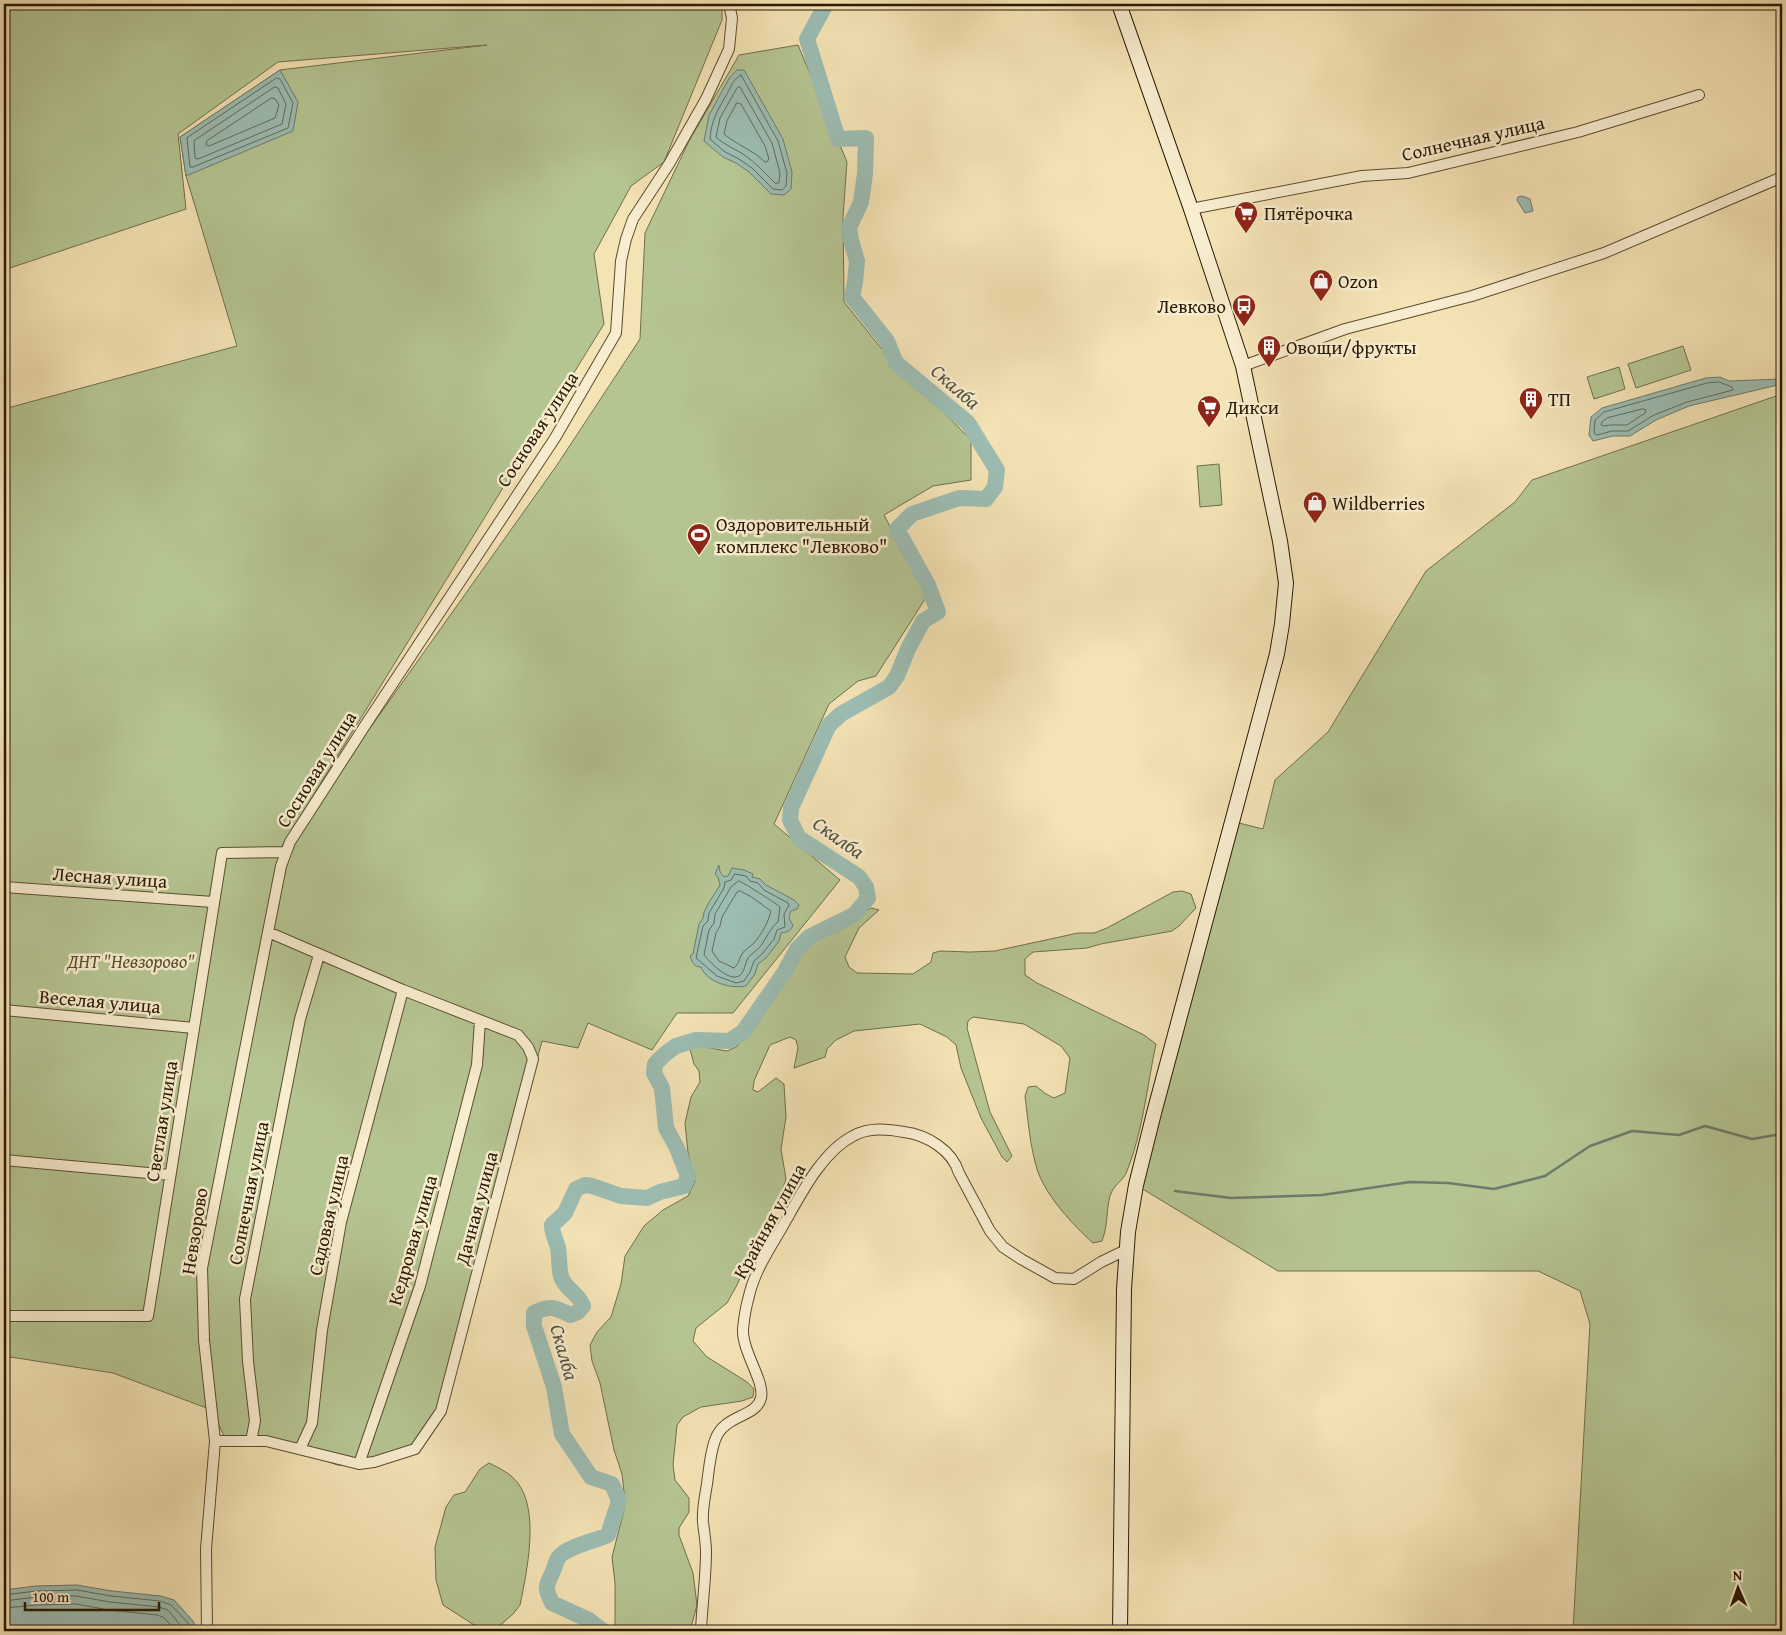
<svg xmlns="http://www.w3.org/2000/svg" width="1786" height="1635" viewBox="0 0 1786 1635" font-family="'Gentium Book Plus',serif">
  <style>
    .green { fill: #b5c592; stroke: #706f4a }
    .water { fill: #9cbdb3; stroke: #6e7b6c }
    .lines { fill: none; stroke-linecap: round; stroke-linejoin: round }
    .shore { stroke: #636b5a; stroke-width: 1 }
    .stream { stroke: #6e7b6c; stroke-width: 2.5 }
    .river { stroke: #9cbdb3; stroke-width: 16 }
    .street-casing { stroke: #5c4c2f; stroke-width: 12 }
    .secondary-casing { stroke: #2a1902; stroke-width: 16 }
    .street { stroke: #f8edcf; stroke-width: 10 }
    .secondary { stroke: #f8edcf; stroke-width: 14 }
    .labels { text-anchor: middle; dominant-baseline: central; stroke-width: 5; stroke-linejoin: round; paint-order: stroke }
    .street-label { font-size: 19px; fill: #2a1902; stroke: #f8edcf }
    .poi-label { font-size: 19px; fill: #2a1902; stroke: #f8edcf; text-anchor: start }
    .park-label { font-size: 19px; font-style: italic; fill: #544d2d; stroke: #f8edcf }
    .water-label { font-size: 20px; font-style: italic; fill: #525240; stroke: #f8edcf }
  </style>
  <rect width="100%" height="100%" fill="#f4e3b5"/>
  <filter id="stains"><feTurbulence type="fractalNoise" baseFrequency=".004" numOctaves="4"/><feColorMatrix values="0 0 0 0 .2 0 0 0 0 .09 0 0 0 0 .02 0 0 0 .5 -.17"/></filter>
  <radialGradient id="worn" r=".72"><stop offset=".6" stop-color="#630" stop-opacity="0"/><stop offset="1" stop-color="#630" stop-opacity=".3"/></radialGradient>
  <path class="green" d="M 4,4 L 722,4 L 722,20 L 664,162 L 631,186 L 594,254 L 604,324 L 282,846 L 284,849 L 557,465 L 640,339 L 645,233 L 689,141 L 739,55 L 798,45 L 847,162 L 843,217 L 844,302 L 881,348 L 971,440 L 971,480 L 933,486 L 884,515 L 927,596 L 876,676 L 858,681 L 829,704 L 774,824 L 840,880 L 733,1013 L 677,1013 L 652,1050 L 588,1023 L 578,1048 L 542,1041 L 444,1406 L 408,1453 L 373,1466 L 337,1465 L 274,1440 L 224,1436 L 212,1410 L 113,1373 L 4,1356 L 4,409 L 237,346 L 186,176 L 180,137 L 280,70 L 487,45 L 278,62 L 178,134 L 186,209 L 4,270 Z
    M 1683,346 L 1691,370 L 1636,388 L 1628,364 Z
    M 1619,367 L 1625,389 L 1594,399 L 1587,377 Z
    M 1782,394 L 1782,1631 L 1573,1631 L 1590,1324 L 1580,1291 L 1538,1271 L 1278,1271 L 1136,1185 L 1231,821 L 1263,829 L 1275,780 L 1328,732 L 1426,571 L 1515,502 L 1532,480 Z
    M 1219,464 L 1222,505 L 1200,507 L 1197,466 Z
    M 1182,891 L 1191,894 L 1196,908 L 1179,926 L 1172,931 L 1101,944 L 1087,948 L 1033,952 L 1025,959 L 1025,975 L 1037,983 L 1144,1035 L 1156,1044 C 1147,1086 1143,1131 1127,1171 C 1124,1181 1114,1183 1110,1196 C 1106,1211 1108,1226 1102,1241 L 1093,1243 C 1073,1225 1045,1195 1037,1169 C 1030,1146 1028,1120 1025,1096 L 1028,1087 L 1036,1086 L 1046,1094 L 1054,1098 L 1065,1093 L 1070,1058 L 1061,1046 L 1024,1024 L 973,1017 L 968,1021 L 967,1028 L 990,1112 L 1012,1156 L 1007,1162 L 1002,1157 L 981,1118 L 961,1068 L 956,1045 L 947,1037 L 920,1024 L 854,1031 L 836,1040 L 827,1049 L 825,1057 L 794,1068 L 798,1048 L 796,1040 L 790,1037 L 770,1045 L 754,1081 L 753,1090 L 758,1092 L 776,1078 L 784,1084 L 786,1117 L 781,1149 L 786,1179 L 779,1201 L 761,1230 L 737,1285 L 727,1303 L 696,1328 L 693,1341 L 707,1357 L 747,1382 L 754,1389 L 753,1397 L 742,1401 L 701,1407 L 683,1417 L 677,1425 L 673,1465 L 675,1480 L 689,1498 L 689,1512 L 679,1528 L 679,1535 L 693,1573 L 697,1605 L 690,1631 L 615,1631 L 615,1583 L 612,1557 L 624,1510 L 624,1492 L 622,1474 L 614,1450 L 600,1383 L 592,1361 L 590,1345 L 597,1332 L 611,1317 L 621,1284 L 625,1256 L 644,1226 L 663,1210 L 688,1196 L 695,1181 L 688,1153 L 685,1123 L 691,1097 L 700,1082 L 699,1071 L 694,1064 L 690,1049 L 694,1045 L 727,1051 L 736,1047 L 748,1035 L 772,1002 L 805,949 L 820,937 L 837,932 L 871,908 L 879,910 L 859,928 L 845,957 L 849,967 L 857,973 L 913,974 L 931,962 L 933,953 L 940,951 L 970,952 L 995,951 L 1078,933 L 1094,933 L 1107,928 L 1173,892 Z
    M 489,1463 C 499,1468 510,1473 517,1482 C 540,1510 527,1571 520,1605 L 513,1614 L 497,1628 L 474,1625 L 443,1605 L 436,1580 L 435,1547 L 446,1507 L 454,1495 L 465,1492 L 480,1469 Z"/>
  <path class="water" d="M 280,70 L 298,102 L 293,131 L 186,176 L 180,137 Z
    M 737,70 L 744,70 L 783,139 L 792,172 L 791,189 L 784,195 L 771,194 L 749,172 L 736,163 L 723,157 L 704,141 L 709,115 L 730,77 Z
    M 1522,196 L 1530,199 L 1533,211 L 1525,213 L 1517,200 L 1518,197 Z
    M 1720,377 L 1729,381 L 1782,379 L 1782,384 L 1689,406 L 1656,420 L 1630,436 L 1613,436 L 1593,441 L 1589,435 L 1591,417 L 1602,408 L 1706,378 Z
    M 719,865 L 720,872 L 724,877 L 728,876 L 732,868 L 744,870 L 753,874 L 752,877 L 760,879 L 766,885 L 794,900 L 799,905 L 797,909 L 791,911 C 788,917 789,920 793,925 C 791,931 787,932 781,933 L 779,941 L 766,958 L 758,964 L 755,974 L 746,986 C 732,989 707,983 701,967 C 694,967 692,962 690,956 L 693,954 L 699,924 L 703,918 L 704,912 L 708,904 L 720,885 L 718,877 L 715,874 Z
    M 77,1585 L 112,1591 L 161,1596 L 174,1600 L 193,1621 L 198,1631 L 4,1631 L 4,1590 L 36,1586 Z"/>
  <g class="lines">
    <path class="shore" d="M 741,75 L 778,141 L 787,173 L 786,186 L 782,190 L 773,189 L 752,168 L 739,159 L 725,152 L 710,139 C 711,121 718,109 727,94 C 731,87 733,79 741,75 Z
      M 277,78 L 280,79 L 293,103 L 288,128 L 193,167 L 190,167 L 187,138 Z
      M 275,87 L 278,88 L 286,104 L 282,124 L 198,159 L 195,158 L 194,141 Z
      M 740,87 L 772,143 L 780,173 L 779,183 L 775,183 C 765,173 755,162 743,154 C 733,148 725,145 716,137 L 720,118 L 737,88 Z
      M 272,98 L 275,99 L 279,105 L 275,118 L 209,146 L 206,145 L 207,141 Z
      M 737,103 L 741,104 L 765,146 L 769,159 L 767,162 L 765,162 C 753,150 737,145 724,134 L 727,121 Z
      M 1719,382 L 1732,387 L 1733,390 L 1687,402 L 1654,415 L 1628,431 L 1612,431 L 1597,435 L 1594,433 L 1595,420 L 1604,412 L 1707,383 Z
      M 1643,409 L 1646,410 L 1645,413 L 1627,425 L 1611,425 L 1604,426 L 1601,425 L 1602,422 L 1607,418 Z
      M 735,874 L 746,876 L 750,881 L 758,883 L 764,890 L 788,903 L 789,905 L 784,914 L 785,927 L 777,930 L 774,939 L 762,954 L 754,961 L 750,972 L 744,981 L 736,983 L 717,976 L 696,958 L 703,926 L 708,921 L 709,913 L 724,888 L 725,882 L 731,880 Z
      M 739,881 C 744,883 776,903 780,907 L 778,922 C 770,928 766,939 760,947 C 756,951 751,954 748,958 C 745,963 745,972 739,976 C 728,982 709,961 704,955 L 709,930 L 714,923 L 715,914 L 731,887 Z
      M 740,891 L 750,896 L 771,911 C 769,921 761,935 754,943 C 750,947 745,949 742,954 C 739,959 739,964 734,968 L 719,961 L 712,951 L 716,933 L 720,926 L 722,917 L 737,892 Z
      M 4,1595 L 36,1591 L 77,1590 L 111,1596 L 160,1601 L 171,1605 L 189,1624 L 192,1631
      M 4,1601 L 37,1597 L 76,1596 L 110,1602 L 159,1607 L 168,1610 L 185,1631
      M 4,1608 L 37,1605 L 76,1604 L 109,1610 L 157,1615 L 163,1617 L 177,1631"/>
    <path class="stream" d="M 1175,1191 L 1231,1198 L 1322,1195 L 1410,1182 L 1448,1183 L 1494,1189 L 1545,1176 L 1590,1146 L 1632,1131 L 1679,1135 L 1705,1126 L 1752,1139 L 1782,1134"/>
    <path class="river" d="M 603,1631 L 589,1620 L 552,1603 C 544,1585 546,1588 553,1571 C 555,1567 556,1560 559,1557 C 568,1546 595,1541 608,1535 L 619,1501 L 612,1484 L 591,1477 L 562,1434 L 554,1387 L 534,1326 L 534,1313 C 549,1305 555,1307 570,1315 L 578,1312 L 583,1306 C 580,1295 567,1290 562,1279 C 558,1270 560,1257 558,1248 C 556,1239 552,1235 552,1225 L 565,1213 L 576,1189 L 585,1185 L 592,1186 L 621,1196 L 647,1198 L 660,1192 L 684,1186 L 688,1176 L 677,1148 L 666,1128 L 662,1088 L 654,1073 L 655,1064 L 665,1054 L 676,1046 L 696,1040 L 729,1041 L 743,1032 L 784,973 L 797,949 L 809,937 L 854,915 L 868,898 L 866,887 L 859,877 L 799,838 L 790,820 L 791,808 L 829,725 L 841,714 L 889,687 L 897,676 L 908,649 L 923,621 L 938,612 L 928,585 L 897,529 L 912,514 L 959,498 L 986,499 L 995,487 L 997,470 L 968,423 L 896,363 L 887,341 L 852,297 L 855,282 L 857,261 L 851,240 L 849,228 L 861,202 L 865,174 L 866,138 L 838,139 L 807,39 L 826,4"/>
    <g class="street-casing">
      <path id="street" d="M 1191,209 L 1362,176 L 1408,173 L 1578,132 L 1699,95
        M 1243,366 L 1345,329 L 1472,296 L 1604,253 L 1782,177
        M 4,887 L 213,902
        M 4,1010 L 194,1028
        M 4,1160 L 170,1175
        M 4,1316 L 148,1316 L 222,853 L 286,852
        M 215,1441 L 266,1441 L 359,1464 L 374,1462 L 415,1449 L 441,1411 L 533,1059 L 528,1047 L 518,1035 L 403,990 L 268,932
        M 251,1441 L 255,1421 L 248,1361 L 245,1299 L 300,1019 L 319,955
        M 300,1449 L 312,1423 L 322,1330 L 341,1222 L 403,990
        M 359,1464 L 420,1286 L 477,1065 L 480,1021
        M 207,1631 L 206,1549 L 215,1441 L 204,1340 L 202,1268 L 281,866 L 290,842 L 366,724 L 555,438 L 616,333 L 621,261 L 626,239 L 633,219 L 669,164 L 706,99 L 729,49 L 732,18 L 729,4
        M 701,1631 C 702,1605 706,1578 706,1552 C 706,1542 704,1532 703,1522 C 702,1509 705,1497 707,1484 C 709,1469 710,1454 715,1440 C 724,1414 756,1418 761,1398 C 765,1381 742,1352 743,1329 C 744,1319 746,1306 749,1296 C 754,1273 768,1251 780,1231 C 798,1200 820,1153 853,1136 C 869,1127 887,1129 904,1132 C 927,1135 952,1150 959,1173 L 990,1231 L 1003,1247 L 1021,1259 L 1055,1278 L 1074,1279 L 1101,1262 L 1126,1250"/>
    </g>
    <g class="secondary-casing">
      <path id="secondary" d="M 1119,4 L 1191,209 L 1243,366 L 1280,541 L 1286,583 L 1282,624 L 1277,654 L 1154,1113 L 1136,1185 L 1128,1232 L 1124,1289 L 1120,1631"/>
    </g>
    <use href="#street" class="street"/>
    <use href="#secondary" class="secondary"/>
  </g>
  <defs>
    <g id="supermarket-pin" transform="scale(1.25)"><path d="M0 17L-7.5 6A9.5 9.5 0 1 1 7.5 6Z" fill="#8f2418" stroke="#f8edcf"/><path d="M-6-5.5h2.5l.6 2H6L4.5 2H-2.5L-4.4-4H-6ZM-1.5 3.2a1.3 1.3 0 1 0 .1 0ZM3 3.2a1.3 1.3 0 1 0 .1 0Z" fill="#fff"/></g>
    <g id="shop-pin" transform="scale(1.25)"><path d="M0 17L-7.5 6A9.5 9.5 0 1 1 7.5 6Z" fill="#8f2418" stroke="#f8edcf"/><path d="M-5-2.5h2.3a2.7 3.5 0 0 1 5.4 0H5L5.5 6h-11ZM-1.5-2.5h3a1.5 2.3 0 0 0-3 0Z" fill="#fff"/></g>
    <g id="bus-pin" transform="scale(1.25)"><path d="M0 17L-7.5 6A9.5 9.5 0 1 1 7.5 6Z" fill="#8f2418" stroke="#f8edcf"/><path d="M-5-6H5V4H4V6H2V4H-2V6H-4V4H-5ZM-3.5-4V0h7V-4ZM-3.5 1.2v1.5H-2V1.2ZM2 1.2v1.5H3.5V1.2Z" fill="#fff"/></g>
    <g id="building-pin" transform="scale(1.25)"><path d="M0 17L-7.5 6A9.5 9.5 0 1 1 7.5 6Z" fill="#8f2418" stroke="#f8edcf"/><path d="M-4-6H4V6H1V3H-1V6H-4ZM-2.5-4.3h1.7v1.8h-1.7ZM.8-4.3h1.7v1.8H.8ZM-2.5-1h1.7V.8h-1.7ZM.8-1h1.7V.8H.8Z" fill="#fff"/></g>
    <g id="stadium-pin" transform="scale(1.25)"><path d="M0 17L-7.5 6A9.5 9.5 0 1 1 7.5 6Z" fill="#8f2418" stroke="#f8edcf"/><path d="M0-5a6.5 5 0 1 0 0 10a6.5 5 0 1 0 0-10ZM-3.5-1.8h7v3.6h-7Z" fill="#fff"/></g>
  </defs>
  <g fill-rule="evenodd">
    <use href="#supermarket-pin" x="1246" y="213"/>
    <use href="#shop-pin" x="1321" y="281"/>
    <use href="#bus-pin" x="1244" y="306"/>
    <use href="#building-pin" x="1269" y="347"/>
    <use href="#building-pin" x="1531" y="399"/>
    <use href="#supermarket-pin" x="1209" y="407"/>
    <use href="#shop-pin" x="1315" y="503"/>
    <use href="#stadium-pin" x="699" y="535"/>
  </g>
  <g class="labels">
    <g class="street-label">
      <text transform="translate(1473 138) rotate(-13)">Солнечная улица</text>
      <text transform="translate(537 429) rotate(-57)">Сосновая улица</text>
      <text transform="translate(316 769) rotate(-58)">Сосновая улица</text>
      <text transform="translate(110 877) rotate(4)">Лесная улица</text>
      <text transform="translate(100 1001) rotate(5)">Веселая улица</text>
      <text transform="translate(161 1121) rotate(-81)">Светлая улица</text>
      <text transform="translate(248 1193) rotate(-79)">Солнечная улица</text>
      <text transform="translate(476 1208) rotate(-75)">Дачная улица</text>
      <text transform="translate(328 1215) rotate(-77)">Садовая улица</text>
      <text transform="translate(769 1221) rotate(-61)">Крайняя улица</text>
      <text transform="translate(194 1231) rotate(-81)">Невзорово</text>
      <text transform="translate(412 1240) rotate(-74)">Кедровая улица</text>
    </g>
    <g class="poi-label">
      <text x="1264" y="213">Пятёрочка</text>
      <text x="1338" y="281">Ozon</text>
      <text x="1226" y="306" text-anchor="end">Левково</text>
      <text x="1286" y="347">Овощи/фрукты</text>
      <text x="1548" y="399">ТП</text>
      <text x="1226" y="407">Дикси</text>
      <text x="1332" y="503">Wildberries</text>
      <text x="716" y="524">Оздоровительный<tspan x="716" dy="22">комплекс "Левково"</tspan></text>
    </g>
    <g class="park-label">
      <text x="131" y="961">ДНТ "Невзорово"</text>
    </g>
    <g class="water-label">
      <text transform="translate(956 386) rotate(41)">Скалба</text>
      <text transform="translate(839 837) rotate(35)">Скалба</text>
      <text transform="translate(565 1352) rotate(74)">Скалба</text>
    </g>
  </g>
  <rect width="1786" height="1635" fill="none" stroke="#f4e3b5" stroke-width="20"/>
  <rect x="5" y="5" width="1776" height="1625" fill="none" stroke="#2a1902" stroke-width="2.5"/>
  <rect x="10" y="10" width="1766" height="1615" fill="none" stroke="#2a1902"/>
  <g transform="translate(1738 1588) rotate(358)" stroke="#f8edcf" stroke-width="4" paint-order="stroke">
  <path d="M0-4L9 19L0 12L-9 19Z" fill="#2a1902"/>
  <text y="-8" font-size="14" font-weight="bold" text-anchor="middle" fill="#2a1902">N</text>
  </g>
  <path d="M25 1602v8h134v-8" fill="none" stroke="#2a1902" stroke-width="2.5"/>
  <text x="32" y="1602" font-size="15" fill="#2a1902" stroke="#f8edcf" stroke-width="4" paint-order="stroke">100 m</text>
  <rect width="100%" height="100%" filter="url(#stains)"/>
  <rect width="100%" height="100%" fill="url(#worn)"/>
</svg>
